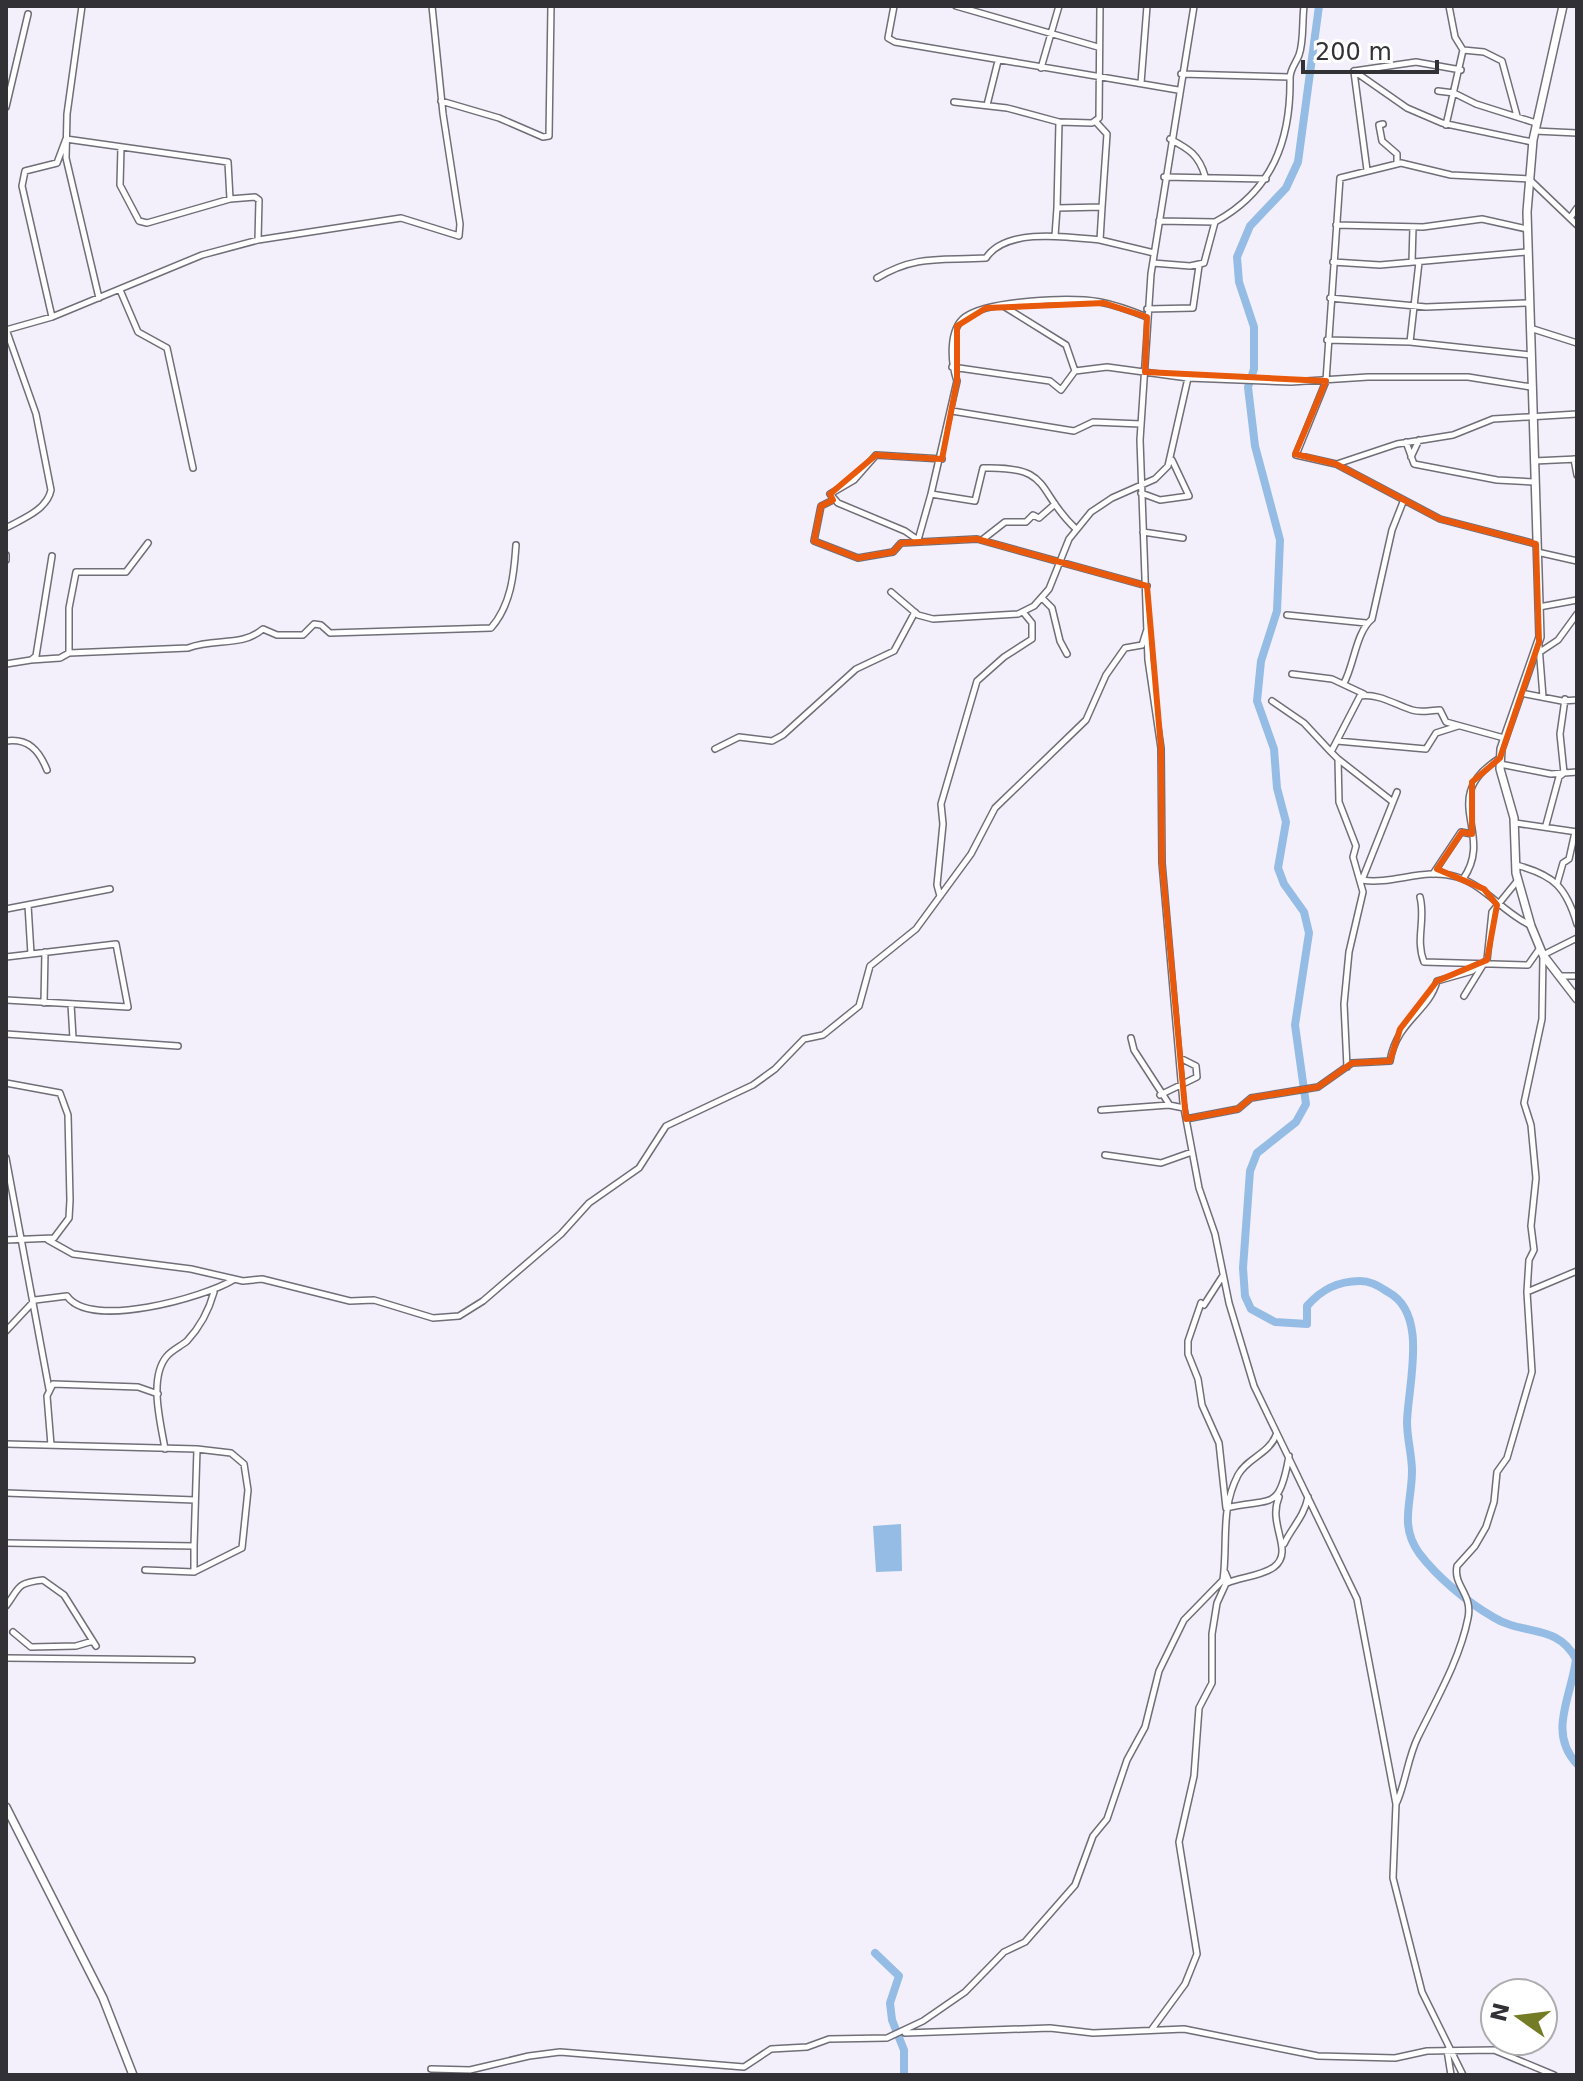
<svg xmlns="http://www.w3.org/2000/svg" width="1583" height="2081" viewBox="0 0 1583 2081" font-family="'DejaVu Sans',sans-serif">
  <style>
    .water { fill: #95bce4 }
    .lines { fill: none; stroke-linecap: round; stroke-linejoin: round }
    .river { stroke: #95bce4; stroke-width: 8 }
    .street-casing { stroke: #706e77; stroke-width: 8 }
    .secondary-casing { stroke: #706e77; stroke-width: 10 }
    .street { stroke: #fff; stroke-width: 5 }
    .secondary { stroke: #fff; stroke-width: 7 }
    .marked { fill: none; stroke: #e8590c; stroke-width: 6; stroke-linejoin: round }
  </style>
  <rect width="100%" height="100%" fill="#f3f0fb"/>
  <path class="water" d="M 901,1524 L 902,1571 L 876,1572 L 873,1526 Z"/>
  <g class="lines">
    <path class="river" d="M 1319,6 L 1298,162 L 1286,188 L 1250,226 L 1237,257 L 1239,282 L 1254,327 L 1254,369 L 1248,387 L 1255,446 L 1280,540 L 1277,611 L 1261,661 L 1257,701 L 1274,749 L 1277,788 L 1286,822 L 1278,868 L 1284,884 L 1304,912 L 1309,933 L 1295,1025 L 1306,1104 L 1296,1122 L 1257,1153 L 1250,1171 L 1243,1268 L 1245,1296 L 1251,1309 L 1275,1322 L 1307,1324 L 1307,1306 C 1321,1290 1337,1281 1360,1281 C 1371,1281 1378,1286 1388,1292 C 1429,1314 1408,1384 1407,1422 C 1407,1439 1412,1455 1412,1471 C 1412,1502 1399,1525 1419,1553 C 1437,1577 1467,1602 1493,1617 C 1523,1636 1557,1623 1576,1659 C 1572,1696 1547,1732 1577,1764
      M 875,1953 L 899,1976 L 890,2003 L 892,2020 L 904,2050 L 904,2075"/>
    <g class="street-casing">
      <path id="street" d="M 82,6 L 67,114 L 66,158 L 99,298
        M 894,6 L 888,38 L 895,42 L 1178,90
        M 956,6 L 1098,47
        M 1194,6 L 1151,274 L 1140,440 L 1148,660 L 1161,748 L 1162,863 L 1183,1103 L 1199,1188 L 1215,1234 L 1229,1303 L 1254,1386 L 1357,1599 L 1396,1804 L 1393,1878 L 1422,1992 L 1463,2075
        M 1463,50 L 1484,52 L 1502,61 L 1517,116
        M 1041,68 L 1059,6
        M 1354,71 L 1407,108 L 1442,123 L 1532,142
        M 1354,71 L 1416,62 L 1461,70
        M 1354,72 L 1367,170
        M 1181,74 L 1290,77
        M 1141,83 L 1147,6
        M 1438,91 L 1454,93 L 1476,104 L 1536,123
        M 441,101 L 499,118 L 543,137 L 549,136 L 551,6
        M 954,102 L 1007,108 L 1059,122 L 1057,208 L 1102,207 L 1100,240 L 1154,253
        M 987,105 L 998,61
        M 6,107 L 28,14
        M 1059,122 L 1092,123 L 1099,118 L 1100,6
        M 1096,122 L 1107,134 L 1102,207
        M 1383,124 L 1379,125 L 1382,141 L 1397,154 L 1397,164
        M 1446,125 L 1463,50 L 1455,37 L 1449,6
        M 1535,131 L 1577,133
        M 1170,139 C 1189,149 1199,155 1205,176
        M 121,147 L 120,185 L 139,221 L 147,223 L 230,199 L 255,197 L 259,200 L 258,240
        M 1164,177 L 1266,179
        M 1570,218 L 1577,208
        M 1159,221 L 1215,222
        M 1336,225 L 1423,227 L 1482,219 L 1527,229
        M 1055,236 L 1057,208
        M 1333,262 L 1380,265 L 1527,252
        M 1412,262 L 1413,227
        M 1153,263 L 1190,266 L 1204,263 L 1215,222 C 1272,191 1291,141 1290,78 C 1290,69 1296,63 1299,55 C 1304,42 1302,21 1304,6
        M 877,278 C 917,254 942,261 986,258 C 1006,227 1069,237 1100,240
        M 120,290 L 138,332 L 167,348 L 193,468
        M 1330,298 L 1426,307 L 1529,303
        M 1005,307 L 1066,345 L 1075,371
        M 1147,309 L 1193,308 L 1199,266
        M 52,317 L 22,186 L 25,171 L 57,163 L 66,139 L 228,162 L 230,199
        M 1530,328 L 1577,343
        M 6,330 L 52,317 L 202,255 L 258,240 L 401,218 L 459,236 L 460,224 L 443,114 L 432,6
        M 1327,340 L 1410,342 L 1530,355
        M 1410,342 L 1419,262
        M 952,367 L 1050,381 L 1061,390 L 1075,371 L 1107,367 L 1188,378 L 1291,382 L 1368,377 L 1468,377 L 1531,387
        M 952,411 L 1074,431 L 1093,422 L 1141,424
        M 1406,442 L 1414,464 L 1497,480 L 1534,482
        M 1411,457 L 1419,440
        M 942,459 L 876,455 L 854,480 L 830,494 L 838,503 L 905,531 L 918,540 L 931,494 L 975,501 L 983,468 C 1054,466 1035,491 1076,529
        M 1574,459 L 1577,475
        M 1534,461 L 1577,459
        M 1337,464 L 1397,444 L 1453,435 L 1493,419 L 1577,414
        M 1141,493 L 1160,500 L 1189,496 L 1172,460
        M 931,494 L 957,381 C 951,363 948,330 965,317 C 989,300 1071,297 1100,302 C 1116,305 1132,311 1147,317
        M 833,500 L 821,506 L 814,541 L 858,558 L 893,552 L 901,543 L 977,539 L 1147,586
        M 6,528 C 22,519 47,510 51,490 L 36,414 L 7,332
        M 1143,532 L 1183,538
        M 982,540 L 1005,522 L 1026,522 L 1033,515 L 1039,518 L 1055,504
        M 1536,544 L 1440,519 L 1336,464 L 1296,455 L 1326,381 L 1340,178 L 1401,163 L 1451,175 L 1529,179 L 1577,225
        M 1537,552 L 1577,561
        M 6,555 L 6,560
        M 891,592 L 918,615 L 933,619 L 1018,614 L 1034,606 L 1049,589 L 1069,539 L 1091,512 L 1112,498 L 1155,479 L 1168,466 L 1188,378
        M 1042,598 L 1052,608 L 1060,641 L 1067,654
        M 1539,607 L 1577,600
        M 1287,615 L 1366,623
        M 1539,646 L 1543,697
        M 1540,652 L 1558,640 L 1577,614
        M 69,653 L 188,648 C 216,637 240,648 263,629 L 277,635 L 303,635 L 314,624 L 321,625 L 330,633 L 491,628 C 511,605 514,575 516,545
        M 31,660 L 60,658 L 69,653 L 69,608 L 76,572 L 126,572 L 148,543
        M 6,664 L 31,660 L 36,656 L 52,556
        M 1292,674 L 1332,679 L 1364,694
        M 1344,683 C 1354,665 1356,632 1372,619 L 1392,530 L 1403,502
        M 1521,693 L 1562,701 L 1577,700
        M 1272,701 L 1304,723 L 1331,752
        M 6,741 C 28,738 39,750 47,770
        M 1337,741 L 1426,749 L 1436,733 L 1458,726
        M 715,749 L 739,737 L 772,741 L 783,735 L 856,669 L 894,651 L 915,612
        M 1338,759 L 1393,802
        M 1500,764 L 1551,774 L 1577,772
        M 1397,792 L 1362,880 C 1393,885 1425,867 1457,877 C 1486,886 1502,912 1530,925
        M 1515,823 L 1577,832
        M 1546,825 L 1559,777 L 1564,773 L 1560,734 L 1565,699
        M 1516,865 C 1554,875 1566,887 1577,924
        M 1433,874 L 1461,832 L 1472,834
        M 1463,879 C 1496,832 1436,798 1500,758
        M 1557,884 L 1563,863 L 1569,859 L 1575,832
        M 940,896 L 937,885 L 943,824 L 941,804 L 977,681 L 1004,657 L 1032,639 L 1032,623 L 1023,612
        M 1420,897 C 1426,920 1415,939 1424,962 L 1528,965 L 1540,948
        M 28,905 L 31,954
        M 6,909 L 110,889
        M 6,957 L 116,944 L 128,1007 L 6,1000
        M 1561,976 L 1577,976
        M 1464,996 L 1483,965
        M 44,1003 L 45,952
        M 71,1004 L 73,1038
        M 6,1034 L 178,1046
        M 1131,1038 L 1134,1050 L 1169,1104
        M 1347,1067 L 1344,1004 L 1349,952 L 1363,892 L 1353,857 L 1356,846 L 1339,802 L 1338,759 L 1331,752 L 1360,696 C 1378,693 1396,705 1412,710 C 1421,713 1431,710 1440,710 L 1446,722 L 1504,738
        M 6,1083 L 60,1093 L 68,1115 L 70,1200 L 69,1218 L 54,1238 L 6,1240
        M 1160,1095 L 1197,1077 L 1196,1066 L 1180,1058
        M 1101,1110 L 1169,1105 L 1184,1108
        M 1186,1119 L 1238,1109 L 1251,1098 L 1318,1087 L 1352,1063 L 1390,1061 C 1397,1020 1429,1012 1437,981 L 1472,971 L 1487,960 L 1492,912 L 1518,880
        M 1105,1155 L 1161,1163 L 1192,1152
        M 6,1158 L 49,1389
        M 48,1240 L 73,1254 L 191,1269 L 243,1281 L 262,1279 L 350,1301 L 374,1300 L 433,1318 L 459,1316 L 483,1301 L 561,1234 L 589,1203 L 639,1168 L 666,1126 L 753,1085 L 775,1069 L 804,1039 L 823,1035 L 859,1006 L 870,966 L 916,929 L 971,854 L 995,808 L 1086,720 L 1106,675 L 1125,648 L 1142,645 L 1148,626
        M 1222,1277 L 1204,1305 L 1201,1303 L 1188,1341 L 1188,1354 L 1198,1379 L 1202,1405 L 1219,1443 L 1226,1508 C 1272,1497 1279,1513 1289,1456
        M 1527,1292 L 1577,1271
        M 6,1331 L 35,1300 L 67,1296 C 90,1330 205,1297 233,1280
        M 6,1444 L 197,1449 L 231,1453 L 244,1464 L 248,1490 L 242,1548 L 194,1572 L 145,1570
        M 51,1445 L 47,1396 L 53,1384 L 138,1387 L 158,1394
        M 165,1449 C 161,1424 148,1378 167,1356 C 172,1350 181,1346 187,1341 C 200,1327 209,1310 214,1292
        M 6,1493 L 195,1500
        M 6,1543 L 194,1546 L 194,1572
        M 1284,1544 C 1292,1527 1304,1517 1308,1497
        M 194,1546 L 197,1449
        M 1227,1583 C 1241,1577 1262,1576 1274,1567 C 1295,1551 1267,1525 1279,1497
        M 6,1606 C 20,1588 15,1583 43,1580 L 64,1595 L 96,1646
        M 13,1632 L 31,1647 L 76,1646 L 93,1641
        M 6,1658 L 192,1660
        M 1397,1802 C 1406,1781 1408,1757 1418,1737 C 1436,1700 1460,1659 1468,1618 C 1473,1594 1453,1586 1457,1566 L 1475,1546 L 1486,1527 L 1494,1502 L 1497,1472 L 1507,1458 L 1532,1372 L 1527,1292 L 1529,1260 L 1534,1250 L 1531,1226 L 1536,1178 L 1531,1125 L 1524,1103 L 1542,1019 L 1543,955 L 1577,938
        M 1152,2029 L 1185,1984 L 1197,1954 L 1179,1842 L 1194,1776 L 1199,1708 L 1212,1683 L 1212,1634 L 1217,1603 L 1228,1579 L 1225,1572
        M 905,2033 L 1050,2028 L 1093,2033 L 1184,2029 L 1318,2056 L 1395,2058 L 1427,2051 L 1494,2050 L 1554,2075
        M 1447,2050 L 1451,2075
        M 431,2069 L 470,2070 L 529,2056 L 560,2052 L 744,2067 L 771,2049 L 807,2047 L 829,2039 L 887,2038 L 923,2021 L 965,1992 L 1004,1952 L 1025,1942 L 1075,1885 L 1093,1836 L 1107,1819 L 1127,1760 L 1145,1727 L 1159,1671 L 1184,1620 L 1223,1580 C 1228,1543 1220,1510 1238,1475 C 1247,1458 1269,1454 1276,1435"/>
    </g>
    <g class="secondary-casing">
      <path id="secondary" d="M 1563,6 L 1533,140 L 1527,212 L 1540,637 L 1501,749 L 1500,769 L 1514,818 L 1516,873 L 1531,926 L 1543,955 L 1577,999
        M 6,1807 L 103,1998 L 133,2075"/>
    </g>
    <use href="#street" class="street"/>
    <use href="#secondary" class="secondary"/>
  </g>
  <path class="marked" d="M 1104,303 L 1147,317 L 1145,372 L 1326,381 L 1295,454 L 1336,464 L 1440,519 L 1536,544 L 1539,642 L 1500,758 L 1472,782 L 1472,834 L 1462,832 L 1437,869 L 1484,889 L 1497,905 L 1487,960 L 1437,981 L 1400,1029 L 1390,1061 L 1352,1063 L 1318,1087 L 1251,1098 L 1238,1109 L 1186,1119 L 1162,863 L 1161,748 L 1147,586 L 977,539 L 901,543 L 893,552 L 858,558 L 814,541 L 821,506 L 833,500 L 830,494 L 876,455 L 942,459 L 957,381 L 957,326 L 986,308 Z"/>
  <rect width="1583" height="2081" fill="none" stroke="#323136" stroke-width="16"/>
  <g transform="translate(1519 2017) rotate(284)"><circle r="38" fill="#ffffff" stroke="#adadaf" stroke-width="2"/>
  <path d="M0-6L14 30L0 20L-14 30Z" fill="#737b25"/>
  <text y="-12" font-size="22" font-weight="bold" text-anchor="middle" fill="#323136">N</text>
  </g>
  <path d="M1303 60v12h134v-12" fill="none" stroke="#323136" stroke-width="4"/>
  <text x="1315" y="60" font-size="24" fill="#323136" stroke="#ffffff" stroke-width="6" paint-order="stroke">200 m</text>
</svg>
